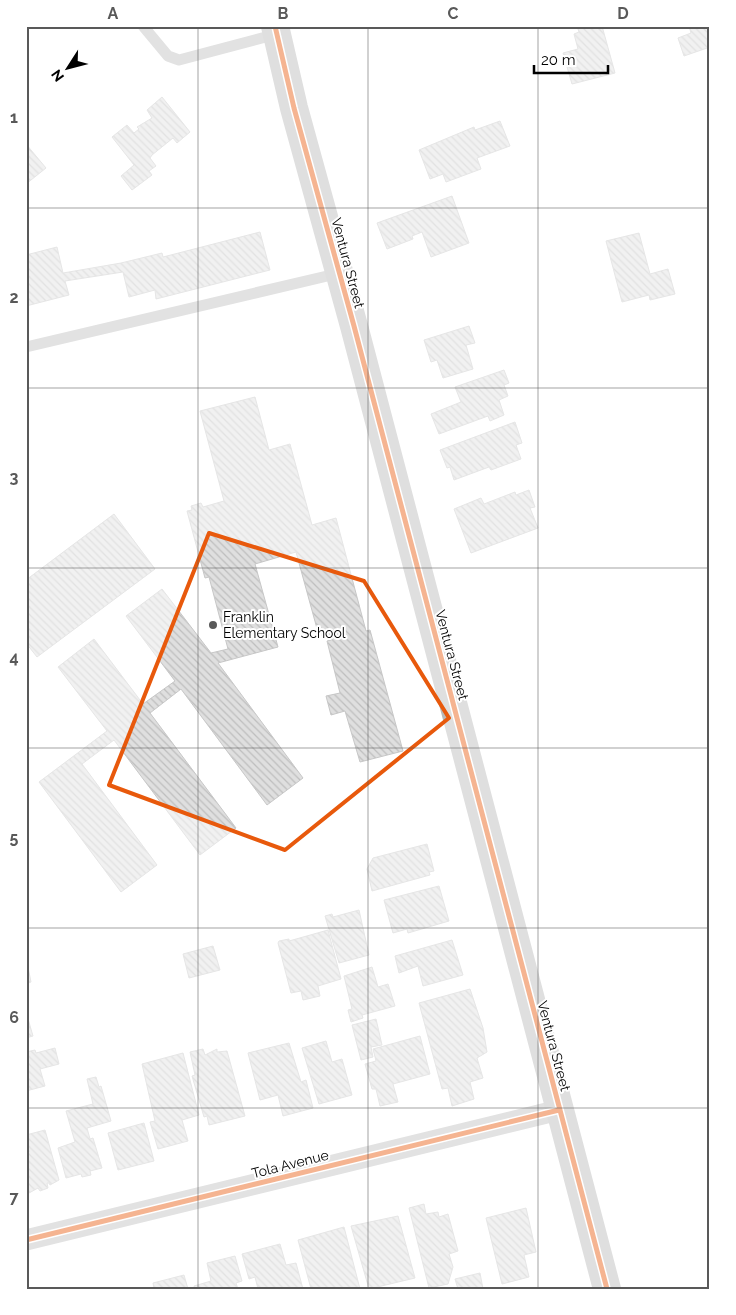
<svg xmlns="http://www.w3.org/2000/svg" width="736" height="1315" viewBox="0 0 736 1315" font-family="Raleway,sans-serif">
  <style>
    .building { fill: url(#building-back-hatch); stroke: #c7c7c7 }
    .lines { fill: none; stroke-linecap: round; stroke-linejoin: round }
    .lane { stroke: #bebebe; stroke-width: 11 }
    .street { stroke: #bebebe; stroke-width: 21 }
    .secondary { stroke: #b8b8b8; stroke-width: 28 }
    .cycleway-casing { stroke: #fff; stroke-width: 8 }
    .cycleway { stroke: #e8590c; stroke-width: 5 }
    .marked { fill: none; stroke: #e8590c; stroke-width: 4; stroke-linejoin: round }
    .grid { fill: none; stroke: #595959; stroke-width: 1; stroke-opacity: 0.55 }
    .poi-dot { fill: #595959; stroke: #fff; stroke-width: 2 }
    .labels { text-anchor: middle; dominant-baseline: central; stroke-width: 4; stroke-linejoin: round; paint-order: stroke }
    .street-label { font-size: 14px; fill: #000; stroke: #fff }
    .poi-label { font-size: 14px; fill: #000; stroke: #fff; text-anchor: start }
    .neatline { fill: none; stroke: #595959; stroke-width: 2 }
    .grid-label { font-size: 16px; text-anchor: middle; font-weight: bold; fill: #595959 }
  </style>
  <defs>
    <pattern id="building-back-hatch" width="6" height="6" patternUnits="userSpaceOnUse" patternTransform="scale(1.25)"><rect width="6" height="6" fill="#dfdfdf"/><path d="M-1 5l2 2M0 0l6 6M5-1l2 2" fill="none" stroke="#bebebe"/></pattern>
  </defs>
  <rect width="100%" height="100%" fill="#fff"/>
  <path class="building" d="M 577,26 L 602,26 L 615,73 L 572,84 L 563,53 L 578,49 L 574,34 L 579,32 Z
    M 689,26 L 710,26 L 710,47 L 684,56 L 678,38 L 691,33 Z
    M 162,97 L 190,132 L 177,143 L 173,138 L 152,155 L 150,158 L 156,166 L 149,171 L 152,175 L 132,190 L 121,176 L 134,165 L 112,137 L 127,125 L 134,133 L 139,129 L 137,127 L 152,118 L 147,110 Z
    M 500,121 L 510,146 L 477,158 L 481,169 L 446,182 L 443,174 L 430,179 L 419,150 L 474,127 L 475,130 Z
    M 26,144 L 46,168 L 26,184 Z
    M 452,196 L 469,243 L 431,257 L 422,232 L 412,236 L 413,239 L 387,249 L 377,223 Z
    M 260,232 L 270,270 L 156,299 L 155,290 L 129,297 L 123,272 L 65,281 L 69,295 L 26,306 L 26,255 L 57,247 L 63,273 L 121,263 L 162,253 L 163,257 Z
    M 639,233 L 650,274 L 668,269 L 675,294 L 650,300 L 649,295 L 622,302 L 606,241 Z
    M 469,326 L 475,343 L 466,345 L 473,369 L 443,378 L 437,360 L 431,362 L 424,340 Z
    M 504,370 L 509,383 L 504,385 L 508,396 L 499,400 L 504,415 L 490,421 L 488,416 L 439,434 L 431,414 L 461,402 L 455,387 Z
    M 255,397 L 269,450 L 290,444 L 312,525 L 336,518 L 366,631 L 370,630 L 403,751 L 360,762 L 345,711 L 331,715 L 326,696 L 340,693 L 327,641 L 331,640 L 329,633 L 319,636 L 296,552 L 255,564 L 278,647 L 218,663 L 303,778 L 267,805 L 181,689 L 150,713 L 236,828 L 200,855 L 114,740 L 82,764 L 157,865 L 121,892 L 39,782 L 107,731 L 58,667 L 94,639 L 143,704 L 175,681 L 126,616 L 162,589 L 211,653 L 228,649 L 209,577 L 205,578 L 187,511 L 192,510 L 191,506 L 201,503 L 203,507 L 224,501 L 200,411 Z
    M 515,422 L 522,443 L 516,445 L 521,459 L 491,470 L 489,467 L 454,480 L 450,467 L 447,468 L 440,450 Z
    M 529,490 L 535,507 L 530,508 L 538,528 L 471,553 L 454,509 L 481,498 L 484,504 L 515,492 L 516,495 Z
    M 114,514 L 155,569 L 37,657 L 26,643 L 26,580 Z
    M 427,844 L 434,871 L 429,872 L 430,875 L 372,891 L 367,869 L 373,858 Z
    M 439,886 L 449,921 L 408,933 L 407,929 L 393,933 L 384,900 Z
    M 359,910 L 369,955 L 339,963 L 325,916 L 332,914 L 333,917 Z
    M 328,930 L 341,979 L 318,986 L 320,996 L 303,1000 L 301,991 L 291,993 L 278,943 L 279,941 L 289,939 L 289,941 Z
    M 452,940 L 463,975 L 423,986 L 418,966 L 399,973 L 395,956 Z
    M 213,946 L 220,970 L 189,978 L 183,954 Z
    M 28,967 L 31,982 L 26,984 L 26,968 Z
    M 372,967 L 378,987 L 388,984 L 395,1006 L 362,1015 L 363,1018 L 351,1022 L 348,1010 L 352,1009 L 344,976 Z
    M 470,989 L 483,1028 L 487,1052 L 477,1058 L 483,1078 L 470,1082 L 474,1099 L 452,1106 L 448,1088 L 442,1089 L 419,1003 Z
    M 26,1012 L 33,1036 L 26,1038 Z
    M 376,1019 L 382,1045 L 371,1047 L 373,1057 L 361,1060 L 352,1025 Z
    M 420,1036 L 430,1074 L 393,1084 L 398,1102 L 380,1106 L 376,1089 L 372,1089 L 365,1064 L 376,1061 L 373,1049 Z
    M 326,1041 L 332,1062 L 342,1059 L 352,1095 L 319,1104 L 302,1048 Z
    M 289,1043 L 301,1082 L 306,1080 L 313,1108 L 283,1116 L 278,1095 L 260,1100 L 248,1053 Z
    M 55,1048 L 59,1064 L 40,1069 L 45,1086 L 26,1091 L 26,1052 L 35,1050 L 36,1053 Z
    M 203,1049 L 205,1055 L 217,1049 L 217,1052 L 227,1051 L 245,1116 L 209,1125 L 207,1116 L 204,1117 L 192,1076 L 195,1075 L 190,1052 Z
    M 183,1053 L 199,1115 L 182,1120 L 188,1141 L 158,1149 L 150,1122 L 155,1121 L 142,1064 Z
    M 96,1077 L 99,1087 L 101,1086 L 111,1121 L 87,1128 L 90,1139 L 93,1138 L 102,1168 L 90,1171 L 91,1175 L 82,1177 L 81,1174 L 66,1178 L 58,1148 L 75,1142 L 66,1111 L 93,1104 L 87,1079 Z
    M 144,1123 L 154,1161 L 118,1170 L 108,1133 Z
    M 45,1130 L 59,1180 L 50,1185 L 49,1183 L 47,1183 L 48,1188 L 40,1191 L 38,1188 L 29,1193 L 26,1191 L 26,1148 L 29,1152 L 26,1135 Z
    M 424,1204 L 426,1214 L 438,1212 L 439,1217 L 448,1214 L 458,1251 L 449,1254 L 453,1267 L 448,1284 L 429,1288 L 409,1208 Z
    M 526,1208 L 536,1252 L 524,1255 L 529,1277 L 502,1284 L 486,1218 Z
    M 398,1216 L 415,1278 L 369,1289 L 351,1226 Z
    M 344,1227 L 360,1289 L 311,1289 L 298,1240 Z
    M 280,1244 L 286,1265 L 296,1263 L 303,1289 L 258,1289 L 255,1277 L 249,1279 L 242,1254 Z
    M 235,1256 L 242,1281 L 236,1283 L 238,1289 L 195,1289 L 194,1286 L 211,1281 L 207,1263 Z
    M 480,1273 L 483,1289 L 458,1289 L 455,1279 Z
    M 184,1275 L 188,1289 L 154,1289 L 153,1283 Z"/>
  <g class="lines">
    <path class="lane" d="M 143,26 L 168,56 L 179,60 L 277,34
      M 26,347 L 340,273"/>
    <path class="street" d="M 26,1240 L 559,1110"/>
    <path class="secondary" d="M 275,26 L 294,108 L 354,326 L 607,1289"/>
    <g class="cycleway-casing">
      <path id="cycleway" d="M 275,26 L 294,108 L 354,326 L 607,1289
        M 26,1240 L 559,1110"/>
    </g>
    <use href="#cycleway" class="cycleway"/>
  </g>
  <path d="M0 0H736V1315H0ZM 209,533 L 364,581 L 449,718 L 285,850 L 109,785 Z" fill="#fff" fill-opacity=".55" fill-rule="evenodd"/>
  <path class="marked" d="M 209,533 L 364,581 L 449,718 L 285,850 L 109,785 Z"/>
  <path class="grid" d="M 198,26 L 198,1289M 368,26 L 368,1289M 538,26 L 538,1289M 26,208 L 710,208M 26,388 L 710,388M 26,568 L 710,568M 26,748 L 710,748M 26,928 L 710,928M 26,1108 L 710,1108"/>
  <circle class="poi-dot" cx="213" cy="625" r="5"/>
  <g class="labels">
    <g class="street-label">
      <text transform="translate(348 263) rotate(75)">Ventura Street</text>
      <text transform="translate(452 655) rotate(75)">Ventura Street</text>
      <text transform="translate(554 1046) rotate(75)">Ventura Street</text>
      <text transform="translate(290 1164) rotate(-14)">Tola Avenue</text>
    </g>
    <g class="poi-label">
      <text x="223" y="617">Franklin<tspan x="223" dy="16">Elementary School</tspan></text>
    </g>
  </g>
  <rect width="736" height="1315" fill="none" stroke="#ffffff" stroke-width="55"/>
  <g transform="translate(68 68) rotate(234)" stroke="#ffffff" stroke-width="4" paint-order="stroke">
  <path d="M0-4L9 19L0 12L-9 19Z" fill="#000000"/>
  <text y="-8" font-size="14" font-weight="bold" text-anchor="middle" fill="#000000">N</text>
  </g>
  <path d="M534 65v8h74v-8" fill="none" stroke="#000000" stroke-width="2.5"/>
  <text x="541" y="65" font-size="15" fill="#000000" stroke="#ffffff" stroke-width="4" paint-order="stroke">20 m</text>
  <rect x="28" y="28" width="680" height="1260" class="neatline"/>
  <g class="grid-label">
    <text x="113" y="19">A</text>
    <text x="283" y="19">B</text>
    <text x="453" y="19">C</text>
    <text x="623" y="19">D</text>
    <text x="14" y="123">1</text>
    <text x="14" y="303">2</text>
    <text x="14" y="483">3</text>
    <text x="14" y="663">4</text>
    <text x="14" y="843">5</text>
    <text x="14" y="1023">6</text>
    <text x="14" y="1203">7</text>
  </g>
</svg>
